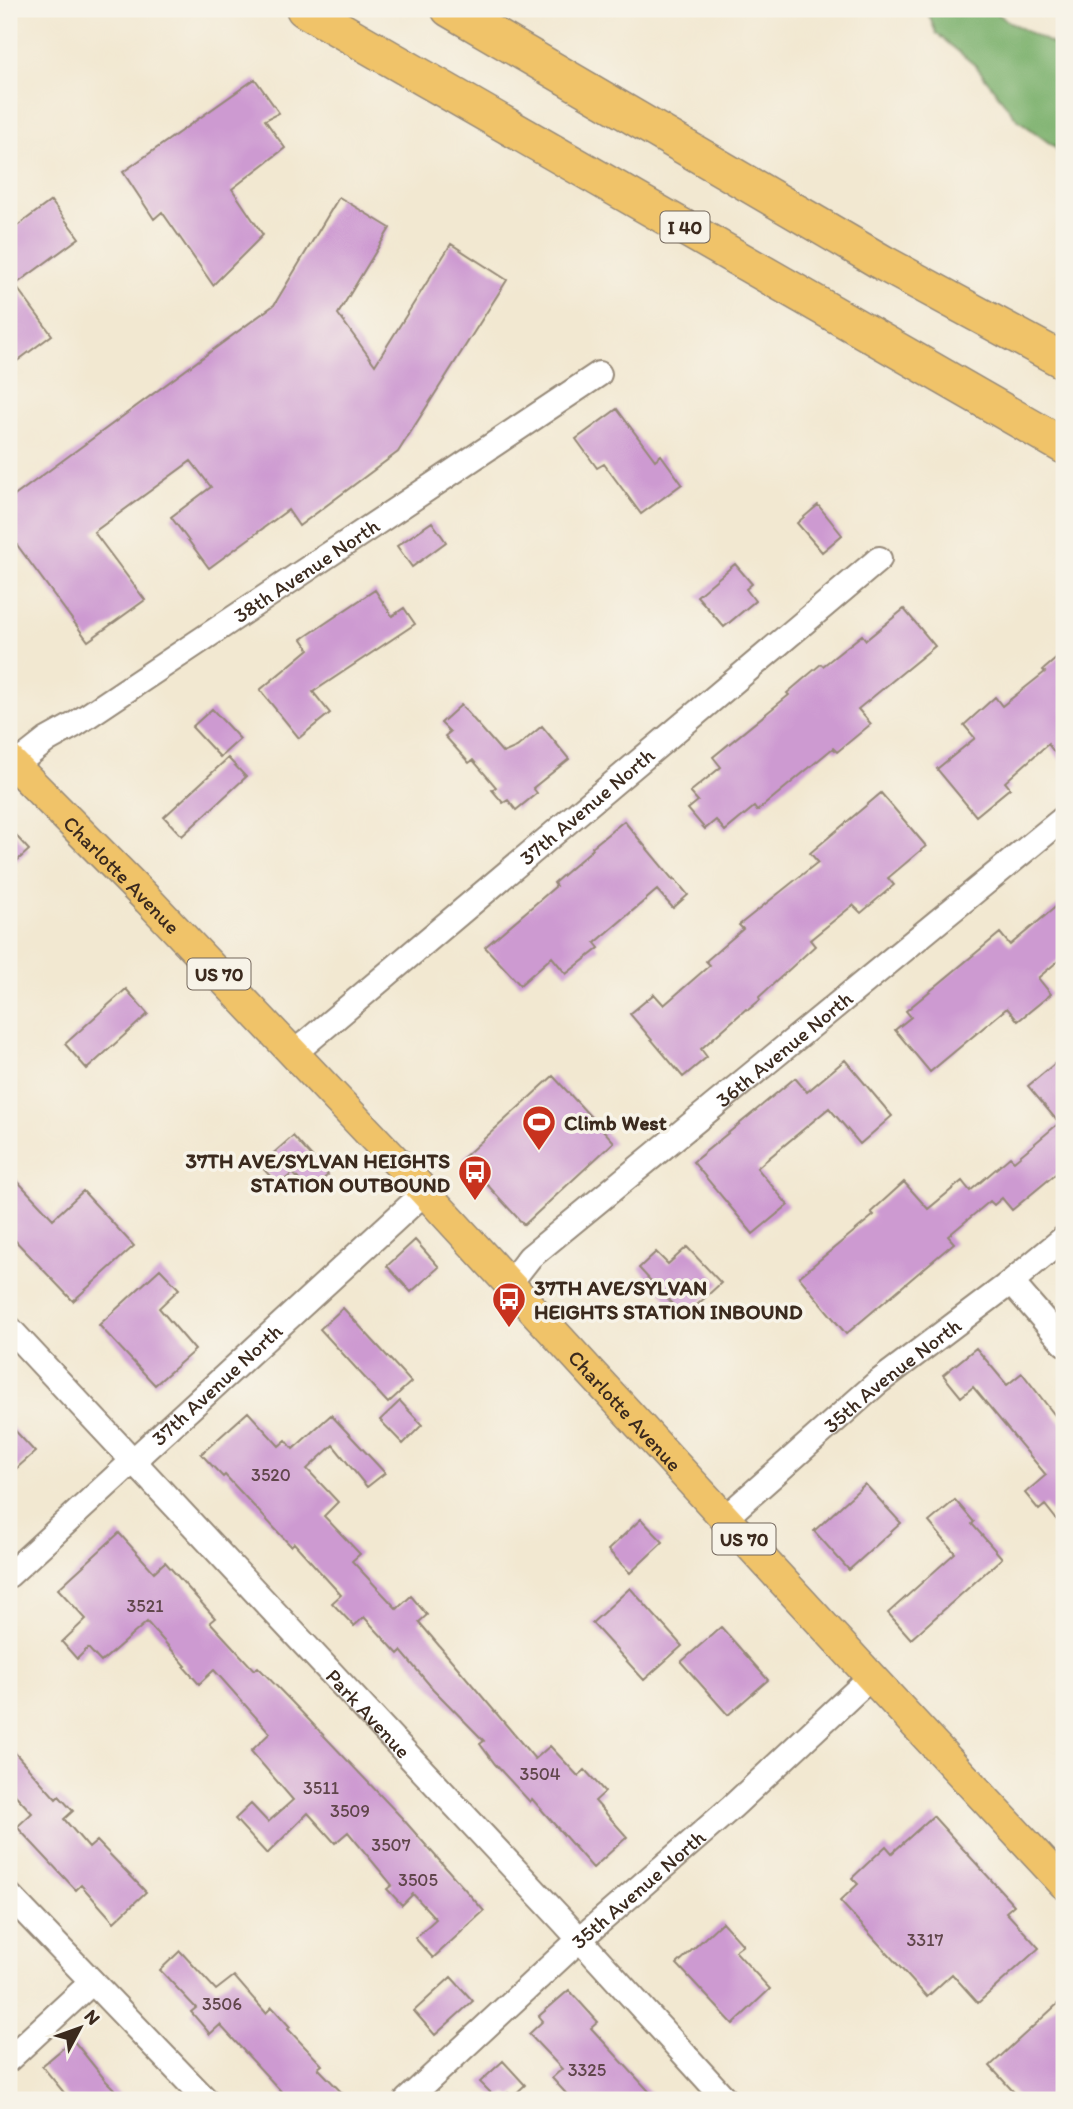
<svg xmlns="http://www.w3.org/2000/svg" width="1073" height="2109" viewBox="0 0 1073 2109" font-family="Itim,sans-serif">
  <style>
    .forest { fill: #7ab06c; stroke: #5a6d45; stroke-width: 2 }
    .building { fill: #cd9ad1 }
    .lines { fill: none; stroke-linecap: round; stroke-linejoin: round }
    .minor-casing { stroke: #968978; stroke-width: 28 }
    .major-casing { stroke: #968978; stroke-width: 33 }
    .highway-casing { stroke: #968978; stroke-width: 38 }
    .minor { stroke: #fff; stroke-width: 24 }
    .major { stroke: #f0c369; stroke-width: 30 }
    .highway { stroke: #f0c369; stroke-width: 35 }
    .labels { text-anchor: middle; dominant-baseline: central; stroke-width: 7; stroke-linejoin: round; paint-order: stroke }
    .number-label { font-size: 18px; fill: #60464b }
    .shield { fill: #f7f3e8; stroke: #73665b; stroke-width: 2 }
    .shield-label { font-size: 19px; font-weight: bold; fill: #3b2a1e }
    .street-label { font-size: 21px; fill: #3b2a1e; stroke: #f7f3e8 }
    .poi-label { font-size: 21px; font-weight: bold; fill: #3b2a1e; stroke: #f7f3e8; text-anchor: start }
  </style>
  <rect width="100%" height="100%" fill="#f7f3e8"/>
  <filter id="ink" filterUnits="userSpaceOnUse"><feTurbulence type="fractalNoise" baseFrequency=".0143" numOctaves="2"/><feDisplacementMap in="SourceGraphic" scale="14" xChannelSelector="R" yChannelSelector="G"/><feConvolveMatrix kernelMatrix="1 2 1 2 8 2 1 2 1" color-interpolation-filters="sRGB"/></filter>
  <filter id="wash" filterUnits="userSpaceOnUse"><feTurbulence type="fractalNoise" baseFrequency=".00686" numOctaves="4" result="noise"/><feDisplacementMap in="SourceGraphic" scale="28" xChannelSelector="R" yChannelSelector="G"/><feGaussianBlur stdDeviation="1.57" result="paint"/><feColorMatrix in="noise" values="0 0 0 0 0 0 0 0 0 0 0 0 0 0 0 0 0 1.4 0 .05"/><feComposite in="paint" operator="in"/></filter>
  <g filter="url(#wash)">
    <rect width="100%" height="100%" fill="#f2e8d1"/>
    <path class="forest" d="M 924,9 L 990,9 L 1011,23 L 1064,50 L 1064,167 L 1056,148 L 1017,119 L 976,66 L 936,33 L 927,10 Z"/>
    <g id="blocks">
      <path class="building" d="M 255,79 L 279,113 L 265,120 L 285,148 L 232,189 L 263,235 L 213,285 L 162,212 L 154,219 L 123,172 Z
        M 339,197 L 390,228 L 338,314 L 375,365 L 451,244 L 507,280 L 398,452 L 299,526 L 288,510 L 209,568 L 171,517 L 211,487 L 191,461 L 94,532 L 145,600 L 88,641 L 9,534 L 9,500 L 274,305 Z
        M 51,201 L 79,238 L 15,285 L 52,335 L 9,367 L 9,232 Z
        M 617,409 L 655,460 L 661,455 L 682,484 L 641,514 L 604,464 L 597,468 L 576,439 Z
        M 818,505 L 842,535 L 822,552 L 797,523 Z
        M 432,522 L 446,542 L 412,567 L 397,546 Z
        M 735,564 L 752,584 L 746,589 L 755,601 L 724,627 L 697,596 Z
        M 375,590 L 392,616 L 404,608 L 415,624 L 313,692 L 330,713 L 299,738 L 260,690 L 309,649 L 302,639 Z
        M 904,609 L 935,646 L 858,709 L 871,724 L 837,752 L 833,748 L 757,811 L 754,807 L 725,831 L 716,820 L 705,829 L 688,809 L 698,801 L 690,792 L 721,767 L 713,757 L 789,695 L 787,693 L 821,664 L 823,666 L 862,635 L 866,640 Z
        M 1064,652 L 1064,765 L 1048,744 L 1005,782 L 1010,788 L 976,816 L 937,769 L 975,738 L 964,725 L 995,697 L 1002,706 L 1045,672 L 1043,670 Z
        M 461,705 L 503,753 L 517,747 L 542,726 L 569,759 L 533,788 L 537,793 L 516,810 L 508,800 L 503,803 L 492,790 L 496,787 L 473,760 L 469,763 L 445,736 L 450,732 L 441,723 Z
        M 212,709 L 240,739 L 220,757 L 192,727 Z
        M 228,758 L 246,777 L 182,836 L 164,817 Z
        M 881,793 L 926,846 L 888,878 L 894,885 L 861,913 L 853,905 L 810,940 L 815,946 L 759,997 L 760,1000 L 748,1010 L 746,1009 L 701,1049 L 707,1057 L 683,1077 L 630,1014 L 654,994 L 664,1005 L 710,965 L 706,961 L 743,929 L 739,925 L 818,862 L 810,853 Z
        M 624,821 L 673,880 L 674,878 L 688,895 L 673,908 L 657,890 L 595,943 L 599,948 L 566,974 L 552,957 L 520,985 L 485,947 L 556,886 L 554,883 L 593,849 L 592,847 Z
        M 9,828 L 29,850 L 9,868 Z
        M 1064,900 L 1064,956 L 1038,978 L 1051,994 L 1018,1021 L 1007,1008 L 930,1072 L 895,1030 L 911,1017 L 906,1011 L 1000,933 L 1010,945 Z
        M 126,989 L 148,1014 L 87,1069 L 65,1044 Z
        M 1064,1056 L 1064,1167 L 1012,1210 L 1002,1198 L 994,1205 L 990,1201 L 948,1236 L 954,1243 L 846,1334 L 799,1277 L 874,1215 L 871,1212 L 904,1182 L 928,1209 L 962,1181 L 970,1191 L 1010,1157 L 1014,1161 L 1059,1123 L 1028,1086 Z
        M 845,1060 L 892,1116 L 860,1144 L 829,1108 L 757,1168 L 788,1205 L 753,1234 L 693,1162 L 795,1078 L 807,1092 Z
        M 553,1076 L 614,1142 L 524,1225 L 463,1158 Z
        M 293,1136 L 328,1175 L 309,1191 L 293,1173 L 278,1185 L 260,1165 Z
        M 9,1172 L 53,1219 L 83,1191 L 134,1246 L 73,1301 L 9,1234 Z
        M 415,1240 L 439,1267 L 411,1292 L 387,1266 Z
        M 687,1247 L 721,1283 L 684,1317 L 639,1268 L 656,1252 L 668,1264 Z
        M 160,1269 L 179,1289 L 159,1308 L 195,1350 L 155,1385 L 99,1325 Z
        M 343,1308 L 411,1382 L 388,1403 L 320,1329 Z
        M 976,1348 L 1007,1385 L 1022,1373 L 1064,1427 L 1064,1529 L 1045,1505 L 1039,1510 L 1025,1493 L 1046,1475 L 973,1387 L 961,1397 L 943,1375 Z
        M 400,1401 L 422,1425 L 403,1444 L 380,1420 Z
        M 248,1412 L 279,1446 L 286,1440 L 293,1449 L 331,1415 L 385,1473 L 367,1487 L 333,1445 L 307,1469 L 338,1502 L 324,1516 L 360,1554 L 352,1561 L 397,1609 L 411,1596 L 427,1615 L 419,1622 L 535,1759 L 550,1746 L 578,1776 L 585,1770 L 605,1792 L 595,1801 L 627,1837 L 593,1868 L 532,1799 L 530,1802 L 495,1764 L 480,1744 L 484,1741 L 433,1689 L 401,1651 L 398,1654 L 364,1617 L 354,1626 L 332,1603 L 341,1595 L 294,1543 L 291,1546 L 225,1475 L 223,1477 L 201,1454 Z
        M 9,1424 L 35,1452 L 9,1475 Z
        M 865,1484 L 901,1523 L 849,1570 L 814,1531 Z
        M 955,1500 L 974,1522 L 972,1524 L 1002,1558 L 911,1639 L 888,1613 L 955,1553 L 929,1522 Z
        M 641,1519 L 663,1542 L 630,1573 L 608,1550 Z
        M 119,1533 L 154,1572 L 165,1562 L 215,1618 L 210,1622 L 254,1670 L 258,1667 L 291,1701 L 402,1818 L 484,1911 L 433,1958 L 415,1938 L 436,1919 L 413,1894 L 402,1905 L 387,1889 L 392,1885 L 348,1832 L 335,1843 L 308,1813 L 267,1854 L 235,1819 L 251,1804 L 268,1822 L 293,1800 L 251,1751 L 270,1733 L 214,1670 L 199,1684 L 184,1667 L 186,1666 L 147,1622 L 101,1662 L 88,1648 L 77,1659 L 62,1642 L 86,1619 L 58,1589 Z
        M 630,1588 L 682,1646 L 644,1680 L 592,1623 Z
        M 721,1627 L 768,1680 L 728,1715 L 681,1662 Z
        M 9,1746 L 56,1799 L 59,1796 L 73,1811 L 64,1819 L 89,1848 L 97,1841 L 146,1892 L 114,1922 L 81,1885 L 76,1890 L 17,1827 L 32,1813 L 9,1788 Z
        M 933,1816 L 1014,1905 L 1006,1912 L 1039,1948 L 978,2003 L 952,1974 L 927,1997 L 840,1901 L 858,1884 L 852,1878 L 886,1846 L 892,1853 Z
        M 722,1922 L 743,1945 L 735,1951 L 770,1989 L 733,2024 L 677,1964 Z
        M 180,1951 L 216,1990 L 234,1976 L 266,2013 L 272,2007 L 290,2027 L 288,2029 L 322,2065 L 318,2068 L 349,2100 L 289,2100 L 220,2025 L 210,2034 L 191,2012 L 196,2008 L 160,1970 Z
        M 451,1977 L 473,2001 L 435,2035 L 414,2011 Z
        M 569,1990 L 598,2022 L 591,2028 L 657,2100 L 572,2100 L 552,2078 L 562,2069 L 529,2034 L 543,2021 L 539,2016 Z
        M 1064,1998 L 1064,2100 L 1021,2100 L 990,2066 Z
        M 73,2040 L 106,2081 L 125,2100 L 70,2100 L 42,2066 Z
        M 503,2061 L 525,2085 L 512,2097 L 508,2093 L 498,2100 L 480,2082 Z"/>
    </g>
  </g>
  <g filter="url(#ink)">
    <use href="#blocks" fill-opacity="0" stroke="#968978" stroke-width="2"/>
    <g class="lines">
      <g class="minor-casing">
        <g id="minor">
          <path id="s1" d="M 14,766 L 47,740 L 74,725 L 599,374"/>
          <path id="s2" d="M 294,1053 L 879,559"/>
          <path d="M 1011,1282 L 1064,1343"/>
          <path id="s3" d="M 508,1285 L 530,1257 L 1064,818"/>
          <path id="s4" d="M 9,1328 L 563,1921 L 726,2100"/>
          <path id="s5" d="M 725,1518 L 877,1383 L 1011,1282 L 1064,1238"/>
          <path id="s6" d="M 9,1575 L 425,1192"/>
          <path d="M 9,1895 L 206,2100"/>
          <path d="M 9,2059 L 92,1982"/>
          <path id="s7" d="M 407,2100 L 580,1939 L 732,1807 L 871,1677"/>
        </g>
      </g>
      <g class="major-casing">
        <g id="major">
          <path id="s8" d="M 9,760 L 148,900 L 409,1175 L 871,1677 L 1064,1884"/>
        </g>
      </g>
      <g class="highway-casing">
        <path id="highway" d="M 304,9 L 1064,446
          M 449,9 L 885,264 L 1064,361"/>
      </g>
      <use href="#minor" class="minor"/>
      <use href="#major" class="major"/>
      <use href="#highway" class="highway"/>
    </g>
  </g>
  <defs>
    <g id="stadium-pin" transform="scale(1.75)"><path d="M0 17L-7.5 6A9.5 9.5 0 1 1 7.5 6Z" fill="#c8321e" stroke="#f7f3e8"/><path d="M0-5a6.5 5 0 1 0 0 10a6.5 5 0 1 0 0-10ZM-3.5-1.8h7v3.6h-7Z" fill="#fff"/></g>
    <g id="bus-pin" transform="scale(1.75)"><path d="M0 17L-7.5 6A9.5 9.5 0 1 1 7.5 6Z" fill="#c8321e" stroke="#f7f3e8"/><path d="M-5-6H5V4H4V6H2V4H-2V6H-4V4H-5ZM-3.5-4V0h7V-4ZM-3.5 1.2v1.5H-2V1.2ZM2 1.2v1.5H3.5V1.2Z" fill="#fff"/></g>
  </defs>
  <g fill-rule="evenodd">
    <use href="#stadium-pin" x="539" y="1122"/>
    <use href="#bus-pin" x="475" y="1172"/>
    <use href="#bus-pin" x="509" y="1299"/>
  </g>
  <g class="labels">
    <g class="number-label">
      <text x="271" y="1475">3520</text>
      <text x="145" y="1606">3521</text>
      <text x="540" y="1774">3504</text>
      <text x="321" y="1788">3511</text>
      <text x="350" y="1811">3509</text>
      <text x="391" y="1845">3507</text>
      <text x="418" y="1880">3505</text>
      <text x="925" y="1940">3317</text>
      <text x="222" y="2004">3506</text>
      <text x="587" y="2070">3325</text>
    </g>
    <g class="shield">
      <rect x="660.5" y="211.5" width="49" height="31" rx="5"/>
      <rect x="187.5" y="958.5" width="63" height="31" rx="5"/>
      <rect x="712.5" y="1523.5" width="63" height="31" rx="5"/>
    </g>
    <g class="shield-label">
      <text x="685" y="227">I 40</text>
      <text x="219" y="974">US 70</text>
      <text x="744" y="1539">US 70</text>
    </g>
    <g class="street-label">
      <text stroke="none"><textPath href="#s1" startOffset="352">38th Avenue North</textPath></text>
      <text stroke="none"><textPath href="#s2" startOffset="383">37th Avenue North</textPath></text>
      <text stroke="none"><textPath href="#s8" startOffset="161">Charlotte Avenue</textPath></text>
      <text stroke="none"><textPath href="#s3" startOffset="364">36th Avenue North</textPath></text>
      <text stroke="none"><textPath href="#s5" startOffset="220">35th Avenue North</textPath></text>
      <text stroke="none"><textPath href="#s6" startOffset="282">37th Avenue North</textPath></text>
      <text stroke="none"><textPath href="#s8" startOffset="896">Charlotte Avenue</textPath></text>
      <text stroke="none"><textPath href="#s4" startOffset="527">Park Avenue</textPath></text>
      <text stroke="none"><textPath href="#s7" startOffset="313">35th Avenue North</textPath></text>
    </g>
    <g class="poi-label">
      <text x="564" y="1122">Climb West</text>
      <text x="450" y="1160" text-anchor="end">37TH AVE/SYLVAN HEIGHTS<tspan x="450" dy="24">STATION OUTBOUND</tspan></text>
      <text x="534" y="1287">37TH AVE/SYLVAN<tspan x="534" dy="24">HEIGHTS STATION INBOUND</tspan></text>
    </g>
  </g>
  <rect width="1073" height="2109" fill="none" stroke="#f7f3e8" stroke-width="35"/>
  <g transform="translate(80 2028) rotate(49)" stroke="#f7f3e8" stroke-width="5" paint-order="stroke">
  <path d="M0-5L12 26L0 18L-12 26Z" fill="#3b2a1e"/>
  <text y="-10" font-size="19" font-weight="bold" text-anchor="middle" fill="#3b2a1e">N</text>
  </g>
</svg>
